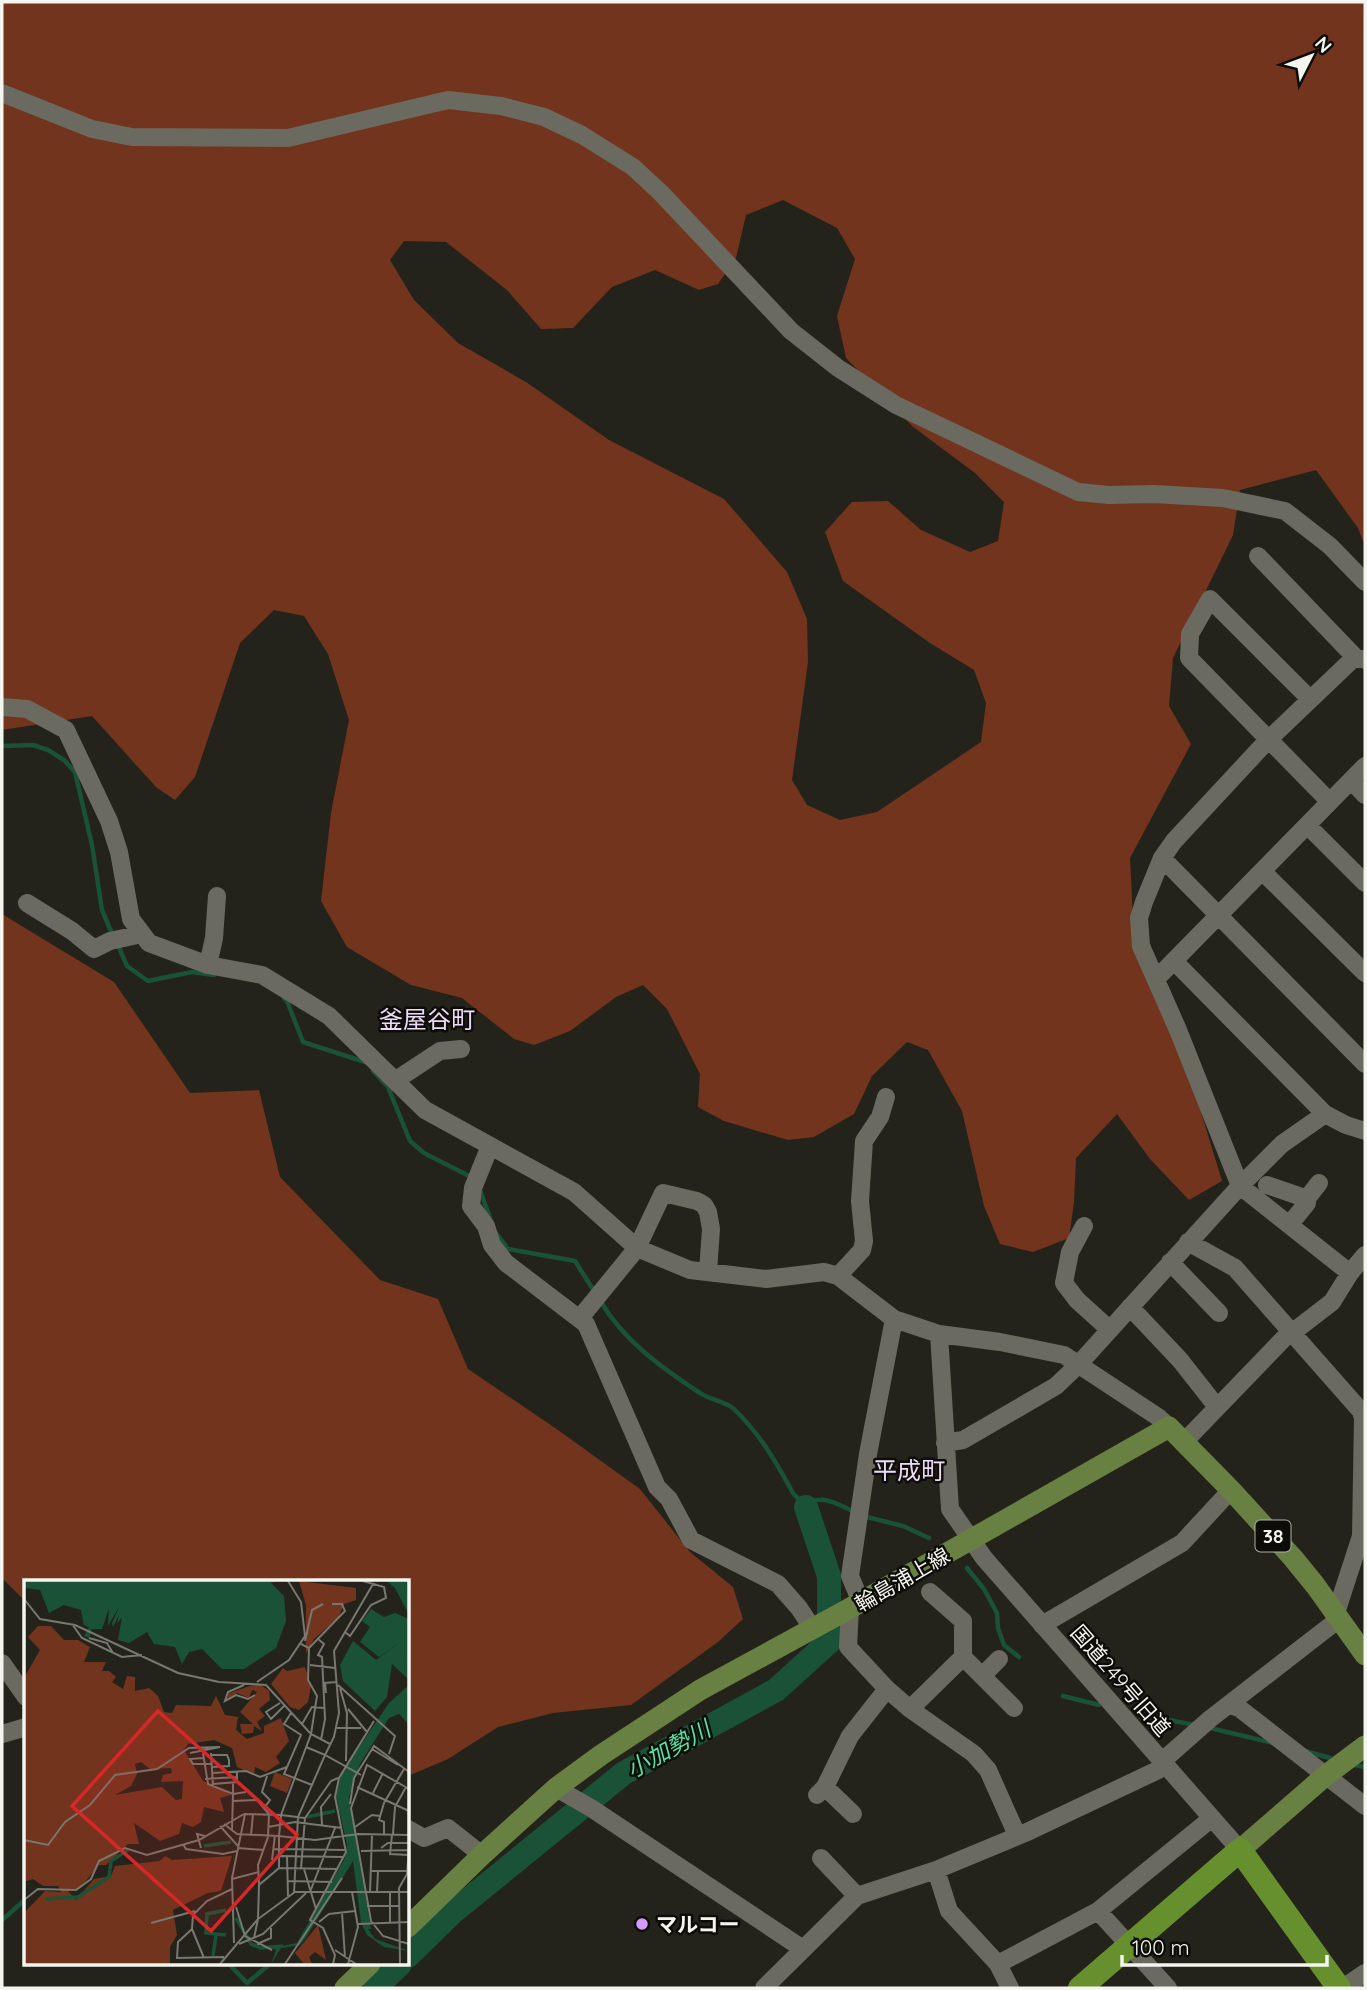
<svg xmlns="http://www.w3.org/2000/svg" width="1367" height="1990" viewBox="0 0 1367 1990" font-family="Quicksand,'Noto Sans JP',sans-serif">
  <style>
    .green { fill: #72341d; fill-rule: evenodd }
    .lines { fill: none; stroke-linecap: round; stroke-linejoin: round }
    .stream { stroke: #195237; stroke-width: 4.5 }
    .river { stroke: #195237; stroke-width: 24 }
    .minor { stroke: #6b6a60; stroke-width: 18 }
    .major { stroke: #688142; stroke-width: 21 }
    .highway { stroke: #66902e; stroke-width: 24 }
    .poi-dot { fill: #d59bfb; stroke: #0d0c09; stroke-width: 2.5 }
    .labels { text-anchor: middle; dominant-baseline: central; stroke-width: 5; stroke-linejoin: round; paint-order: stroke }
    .shield { fill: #0d0c09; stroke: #afafaa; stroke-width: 2 }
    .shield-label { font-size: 19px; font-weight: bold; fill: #f5f5ef }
    .street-label { font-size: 21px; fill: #f5f5ef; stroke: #0d0c09 }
    .poi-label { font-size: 21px; font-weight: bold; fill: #f5f5ef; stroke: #0d0c09; text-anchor: start }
    .water-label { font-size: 23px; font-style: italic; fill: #57e3a1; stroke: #0d0c09 }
    .quarter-label { font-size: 24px; fill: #ebdbf6; stroke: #0d0c09 }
    .inset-river { fill: none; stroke: #195237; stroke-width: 3.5 }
    .inset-road { fill: none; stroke: #787770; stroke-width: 2 }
    .view { fill: #d62828; fill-opacity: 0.15; stroke: #d62828; stroke-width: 3.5 }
    .inset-edge { fill: none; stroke: #f5f5ef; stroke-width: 3.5 }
  </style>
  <rect width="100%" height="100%" fill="#24231b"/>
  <path class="green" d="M 2,2 L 1365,2 L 1365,546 L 1358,528 L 1316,470 L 1240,490 L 1233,535 L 1173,658 L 1169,706 L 1191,744 L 1130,858 L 1134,940 L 1187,1066 L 1222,1181 L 1189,1200 L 1150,1159 L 1117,1114 L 1076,1158 L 1074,1202 L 1069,1238 L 1033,1252 L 1000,1244 L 984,1206 L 962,1111 L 928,1050 L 907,1042 L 872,1076 L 854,1114 L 814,1137 L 788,1140 L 724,1121 L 698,1107 L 700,1074 L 667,1009 L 643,985 L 616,997 L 570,1031 L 534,1045 L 514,1039 L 462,998 L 411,985 L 347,947 L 321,901 L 331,813 L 349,720 L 328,654 L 304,616 L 274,610 L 240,643 L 195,777 L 175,800 L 156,787 L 92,716 L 2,730 ZM 783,200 L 837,228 L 855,259 L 837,316 L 846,358 L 912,426 L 975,473 L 1004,502 L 998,541 L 970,552 L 921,530 L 888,501 L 852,502 L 825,532 L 843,581 L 930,643 L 974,670 L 986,703 L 981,742 L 877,812 L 840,820 L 807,805 L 792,780 L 808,662 L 807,619 L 787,572 L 724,499 L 609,440 L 526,382 L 458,343 L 414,300 L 390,260 L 404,241 L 446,242 L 507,290 L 541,329 L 573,328 L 612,287 L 655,270 L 699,290 L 718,284 L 736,258 L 746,215 Z
    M 2,914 L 114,982 L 190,1093 L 259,1090 L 280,1177 L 380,1280 L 438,1299 L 468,1369 L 558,1430 L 640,1489 L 690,1552 L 733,1587 L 743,1619 L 718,1642 L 631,1705 L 553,1713 L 498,1727 L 448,1759 L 408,1776 L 408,1582 L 26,1582 L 26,1602 L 2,1578 Z"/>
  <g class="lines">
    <path class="stream" d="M 2,746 L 33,745 L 48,750 L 64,760 L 75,772 L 92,845 L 102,910 L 113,936
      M 117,943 L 127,966 L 148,981 L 192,972 L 214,975
      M 284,998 L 287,1001 L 303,1042 L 365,1062
      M 373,1071 L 388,1087 L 410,1141 L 424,1153 L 471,1177
      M 480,1190 L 490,1218
      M 496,1233 L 508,1249 L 575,1261 L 594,1291
      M 601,1302 C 624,1341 662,1368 700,1393 C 710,1400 724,1401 734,1409 C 760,1434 776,1462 793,1493 L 806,1507 L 805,1506 C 820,1492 839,1505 855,1512
      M 863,1516 L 903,1526 L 929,1538
      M 967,1568 L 984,1589 L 997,1613 L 998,1628 L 1004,1645 L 1019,1657
      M 1063,1696 L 1099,1705
      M 1150,1716 L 1194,1725
      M 1206,1727 L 1273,1743
      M 1305,1751 L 1330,1758
      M 1354,1765 L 1365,1767
      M 2,1920 L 26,1899
      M 229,1964 L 247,1983 L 270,1964"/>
    <path class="river" d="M 408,1956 L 453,1912 L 624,1773 L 776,1690 L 829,1642 L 829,1576 L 806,1507
      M 375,1988 L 400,1964"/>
    <path class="minor" d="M 2,93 L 92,129 L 132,137 L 288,138 L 448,100 L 501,106 L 544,117 L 582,135 L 633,167 L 661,193 L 791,331 L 838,368 L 896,405 L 1078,492 L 1109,495 L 1154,494 L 1223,498 L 1285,511 L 1330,546 L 1365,582
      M 1258,556 L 1355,657 L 1365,660
      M 1310,699 L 1210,599 L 1190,634 L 1189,658 L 1329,801
      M 2,707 L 27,709 L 66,730 L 109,821 L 119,852 L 131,919 L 149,943 L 208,965 L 262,975 L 329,1016 L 425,1110 L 574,1192 L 637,1248 L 690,1270 L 766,1279 L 824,1272 L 838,1276 L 894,1319 L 939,1334 L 1000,1342 L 1064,1355 L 1158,1417 L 1169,1427
      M 1351,780 L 1365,795
      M 1307,825 L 1365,883
      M 1162,858 L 1365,1064
      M 1263,872 L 1365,973
      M 27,903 L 72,931 L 94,949 L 110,941 L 142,934
      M 1174,961 L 1325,1114 L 1346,1125 L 1365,1131
      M 208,965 L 214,938 L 217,896
      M 1156,979 L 1365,766
      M 396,1080 L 440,1051 L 461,1049
      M 1325,1114 L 1282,1144 L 1240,1186 L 1350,1273
      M 490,1146 L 473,1188 L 471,1206 L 486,1226 L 492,1245 L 506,1263 L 586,1324 L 657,1487 L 669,1499 L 691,1540 L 778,1584 L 799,1608 L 813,1629
      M 1267,1185 L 1299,1196 L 1307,1203 L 1290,1224
      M 1305,1201 L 1319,1183
      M 1084,1226 L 1070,1252 L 1064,1283 L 1077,1300 L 1109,1329
      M 1188,1242 L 1235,1268 L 1360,1410 L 1363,1417 L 1361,1536 L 1336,1613
      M 1170,1262 L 1219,1313
      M 838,1276 L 862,1250 L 864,1241 L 860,1201 L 864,1141 L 880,1117 L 886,1097
      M 1130,1307 L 1180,1360 L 1217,1407
      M 580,1318 L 637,1248 L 663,1193 L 697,1201 L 704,1205 L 708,1212 L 711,1229 L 708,1272
      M 1293,1332 L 1332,1302 L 1350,1273 L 1365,1255
      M 939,1334 L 950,1509 L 984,1558 L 1240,1850
      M 945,1443 L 963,1440 L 1056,1386 L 1078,1365 L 1240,1186 L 1178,1030 L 1141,946 L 1139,918 L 1144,902 L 1162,858 L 1174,841 L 1268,740 L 1355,657
      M 1183,1443 L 1292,1330
      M 930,1592 L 963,1621 L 963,1657 L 1014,1708
      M 861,1602 L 850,1576 L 868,1454 L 894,1319
      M 850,1608 L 848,1647 L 887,1689 L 910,1709 L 974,1754 L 988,1770 L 1017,1835
      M 1042,1625 L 1182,1543 L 1231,1490
      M 2,1663 L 26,1697
      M 982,1676 L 999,1659
      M 1229,1705 L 1239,1708 L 1365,1806
      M 910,1709 L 963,1657
      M 2,1734 L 26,1727
      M 825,1787 L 853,1814
      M 556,1788 L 591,1808 L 803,1949
      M 817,1795 L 825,1787 L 850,1736 L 887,1689
      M 408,1829 L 424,1838 L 448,1828 L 482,1855
      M 821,1858 L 857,1896
      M 936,1870 L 949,1911 L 998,1964 L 1010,1988
      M 1098,1911 L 1168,1988
      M 998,1964 L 1098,1911 L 1212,1818
      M 764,1988 L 857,1896 L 936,1870 L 1025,1833 L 1158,1770 L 1168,1756 L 1210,1719 L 1339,1619
      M 1343,1988 L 1365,1973"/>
    <path class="major" d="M 1240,1850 L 1325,1776 L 1365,1746
      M 408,1927 L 482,1855 L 556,1788 L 601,1755 L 700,1690 L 845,1611 L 1169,1427 L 1231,1490 L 1293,1558 L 1315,1585 L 1365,1655
      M 345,1988 L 370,1964"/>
    <path class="highway" d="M 1080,1988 L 1240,1850 L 1339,1988"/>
  </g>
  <circle class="poi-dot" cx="642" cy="1924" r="7"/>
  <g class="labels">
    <rect class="shield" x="1255.5" y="1520.5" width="35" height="31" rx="5"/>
    <g class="shield-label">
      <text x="1273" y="1536">38</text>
    </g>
    <g class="street-label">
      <text transform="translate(902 1579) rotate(-30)">輪島浦上線</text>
      <text transform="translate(1121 1680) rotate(49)">国道249号旧道</text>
    </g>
    <g class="poi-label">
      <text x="656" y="1924">マルコー</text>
    </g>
    <g class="water-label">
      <text transform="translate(668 1749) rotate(-29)">小加勢川</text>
    </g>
    <g class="quarter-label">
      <text x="427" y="1019">釜屋谷町</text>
      <text x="909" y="1470">平成町</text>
    </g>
  </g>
  <g transform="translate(24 1580)">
    <rect width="385" height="385" fill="#24231b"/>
    <path d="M 275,1 L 332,8 L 332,20 L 320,24 L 315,37 L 290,59 L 282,73 L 282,25 ZM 14,46 L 27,46 L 40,60 L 54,60 L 66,67 L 60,82 L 82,82 L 78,91 L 85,91 L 92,97 L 88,102 L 99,109 L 103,96 L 111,97 L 111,111 L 125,108 L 134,116 L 140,132 L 148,133 L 152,125 L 187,126 L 192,116 L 201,135 L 214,137 L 212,150 L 223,159 L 240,153 L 240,146 L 257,138 L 265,161 L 252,177 L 256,183 L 242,192 L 231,187 L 230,195 L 213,187 L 208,168 L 190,160 L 164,164 L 160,170 L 179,201 L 207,215 L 196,218 L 200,232 L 180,227 L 177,242 L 169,247 L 158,243 L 155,254 L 136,261 L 110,243 L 115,264 L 104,264 L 82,285 L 75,285 L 55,309 L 44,311 L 52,320 L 70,299 L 87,296 L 91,286 L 136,281 L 141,276 L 148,280 L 208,276 L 197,311 L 184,313 L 149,330 L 153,355 L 146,367 L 146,384 L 0,384 L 0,333 L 21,311 L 37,312 L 34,306 L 19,306 L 9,299 L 0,302 L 0,98 L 16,70 L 4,57 ZM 117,182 L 126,189 L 147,188 L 148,193 L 139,195 L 137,202 L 159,201 L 158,219 L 152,220 L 138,207 L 91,215 L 107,206 L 113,194 L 111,184 ZM 281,87 L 287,106 L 284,122 L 275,130 L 266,127 L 247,104 L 259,88 L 263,91 ZM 234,103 L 245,111 L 246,120 L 235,129 L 241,136 L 233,142 L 238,151 L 230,146 L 229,153 L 218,154 L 216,144 L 229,144 L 216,132 L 233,112 L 228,110 L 225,118 L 213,113 L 205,119 L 203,114 ZM 251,192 L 268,199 L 263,213 L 246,206 ZM 294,345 L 302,380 L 291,372 L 285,377 L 288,384 L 280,384 L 271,373 Z" fill="#72341d" fill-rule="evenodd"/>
    <path d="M 0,1 L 252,1 L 247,3 L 260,16 L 262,41 L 252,68 L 220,89 L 198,89 L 178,69 L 165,72 L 158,84 L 151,67 L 130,64 L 123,52 L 105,63 L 94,60 L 98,37 L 93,44 L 95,35 L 89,47 L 88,43 L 95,27 L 84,46 L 85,28 L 78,49 L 68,49 L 65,58 L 60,56 L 65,47 L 60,45 L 57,30 L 40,25 L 25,33 L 16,10 L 0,8 ZM 363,1 L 385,1 L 385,35 L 371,8 ZM 347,29 L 360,37 L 371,33 L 385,39 L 385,100 L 368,84 L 363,117 L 351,131 L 319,101 L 316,85 L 329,61 L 352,80 L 376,62 L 355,77 L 336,62 L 346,47 L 338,41 ZM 385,105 L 385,145 L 375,134 L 365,138 L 336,184 L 325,217 L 347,349 L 344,349 L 351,359 L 385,371 L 360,367 L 343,355 L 337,343 L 329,281 L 283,356 L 276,365 L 257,368 L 247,384 L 252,370 L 248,368 L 273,363 L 321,278 L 323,264 L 312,217 L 317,194 L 365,123 Z" fill="#195237"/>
    <path class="inset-river" d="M 364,105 L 360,104 L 364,78 L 385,74M 283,237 L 311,231M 180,266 L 207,262M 22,319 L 54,317 L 85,297 L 87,281 L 104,270M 212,338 L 227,364 L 237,368 L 259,366M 202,355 L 182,353 L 183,334 L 202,330M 189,376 L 192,355"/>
    <path class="inset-road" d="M 0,19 L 16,39 L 51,45 L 154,93 L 195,102 L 242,105 L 287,154 L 257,235 L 255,256M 48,44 L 58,58 L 98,77 L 118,75M 321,52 L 326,56 L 347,25 L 362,18 L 360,7 L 339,1M 65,58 L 83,63 L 89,73M 293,58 L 300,64 L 294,75 L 298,77 L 301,139 L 297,160M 281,61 L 288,30 L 299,24M 277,64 L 285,68 L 284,100 L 293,116 L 287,154 L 306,164M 285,68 L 321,31 L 318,24 L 308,24M 286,85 L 311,88M 233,102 L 265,80 L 281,56 L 277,22 L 264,1M 220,105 L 204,112 L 201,121 L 212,115 L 224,119 L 231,115M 314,105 L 371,156 L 365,174M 316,108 L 323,133 L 322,181M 302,113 L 301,103 L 313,102M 256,123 L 242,132 L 247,139 L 260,126M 324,129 L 343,152M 267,133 L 260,144 L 277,155 L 260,194 L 288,205M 278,144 L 288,127 L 300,128M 313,148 L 337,148M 282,167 L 301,175 L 310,157 L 315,133 L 310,71 L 349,4M 348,169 L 374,185M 179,173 L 184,204 L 209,214 L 208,251M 187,173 L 189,206M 187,175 L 203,175 L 205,180 L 205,186 L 188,187M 179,178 L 166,179 L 169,184 L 188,184M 188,193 L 222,191 L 236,197 L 263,187M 181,199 L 213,197M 209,203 L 209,214 L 222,212M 189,204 L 213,202 L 213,191M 333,207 L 385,231M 385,209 L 343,185 L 327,228 L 347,341 L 359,356 L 385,364M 349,213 L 359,193M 209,221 L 233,220 L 245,234M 326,224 L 330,198 L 350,166 L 385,192M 241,227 L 246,220 L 238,212 L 243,196M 257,235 L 281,238M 200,244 L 213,254 L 254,256M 298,245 L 297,227 L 307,214M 196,246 L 214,266M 244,247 L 271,242 L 318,248M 331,247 L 348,235 L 356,236M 360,254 L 360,242 L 355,240 L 360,223 L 380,189M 369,254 L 371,227 L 382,207M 227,255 L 229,234M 368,255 L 366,274 L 385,275M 0,260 L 24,265 L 41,242 L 66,225 L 91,195 L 133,189 L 165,168 L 196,167 L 166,173M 159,264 L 162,269 L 199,274 L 213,271M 177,268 L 173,254 L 181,256M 214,268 L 240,270M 357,268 L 364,263 L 385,263M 250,269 L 322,270M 337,271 L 384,270M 256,276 L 320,277M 263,276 L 264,316M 248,280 L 251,255M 255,288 L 314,289M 277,289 L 281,238 L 307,201 L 314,198M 280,289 L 292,329M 347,291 L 384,291M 208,299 L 235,292M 264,301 L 308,302M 235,304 L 234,285 L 244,257 L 245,234M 286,312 L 311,248M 346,312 L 348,255M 353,312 L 354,291M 366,312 L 366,342M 270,313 L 274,237 L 301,175 L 337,195M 0,320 L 14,309 L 52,310 L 67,299 L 75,281 L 101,268 L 123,275 L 175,260 L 220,234M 343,326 L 376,326M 212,327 L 221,356 L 248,370M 318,332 L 321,377M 295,342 L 305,334 L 331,331M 127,343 L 171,331M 334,344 L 385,342M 168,349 L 154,362 L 153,378 L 200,377M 230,358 L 234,339 L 271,312 L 385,312M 210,363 L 208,298 L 221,234 L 257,235M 215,364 L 239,354 L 282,313M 233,364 L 247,358 L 247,348M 311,370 L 332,384M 180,378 L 168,349 L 169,335 L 183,321 L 208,309M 196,384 L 234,339 L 235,305 L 255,288 L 255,256 L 291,260 L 334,254 L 385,255M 261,384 L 318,298M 309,384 L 311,375 L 299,348 L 286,340 L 322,272 L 311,217 L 315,198 L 350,141M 324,384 L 334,347 L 328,312M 376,384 L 375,308 L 383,294 L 385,267"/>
    <path class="view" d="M 134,131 L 273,255 L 187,351 L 48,226 Z"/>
    <rect width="385" height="385" class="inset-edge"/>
  </g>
  <rect width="1367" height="1990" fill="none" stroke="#f5f5ef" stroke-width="7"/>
  <g transform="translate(1311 56) rotate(48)" stroke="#0d0c09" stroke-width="5" paint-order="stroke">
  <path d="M0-5L12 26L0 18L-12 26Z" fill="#f5f5ef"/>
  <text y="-10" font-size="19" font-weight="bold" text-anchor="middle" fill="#f5f5ef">N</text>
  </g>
  <path d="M1122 1955v10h205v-10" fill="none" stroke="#f5f5ef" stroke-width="3.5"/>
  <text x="1132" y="1955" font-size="21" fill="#f5f5ef" stroke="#0d0c09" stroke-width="5" paint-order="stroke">100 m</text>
</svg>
